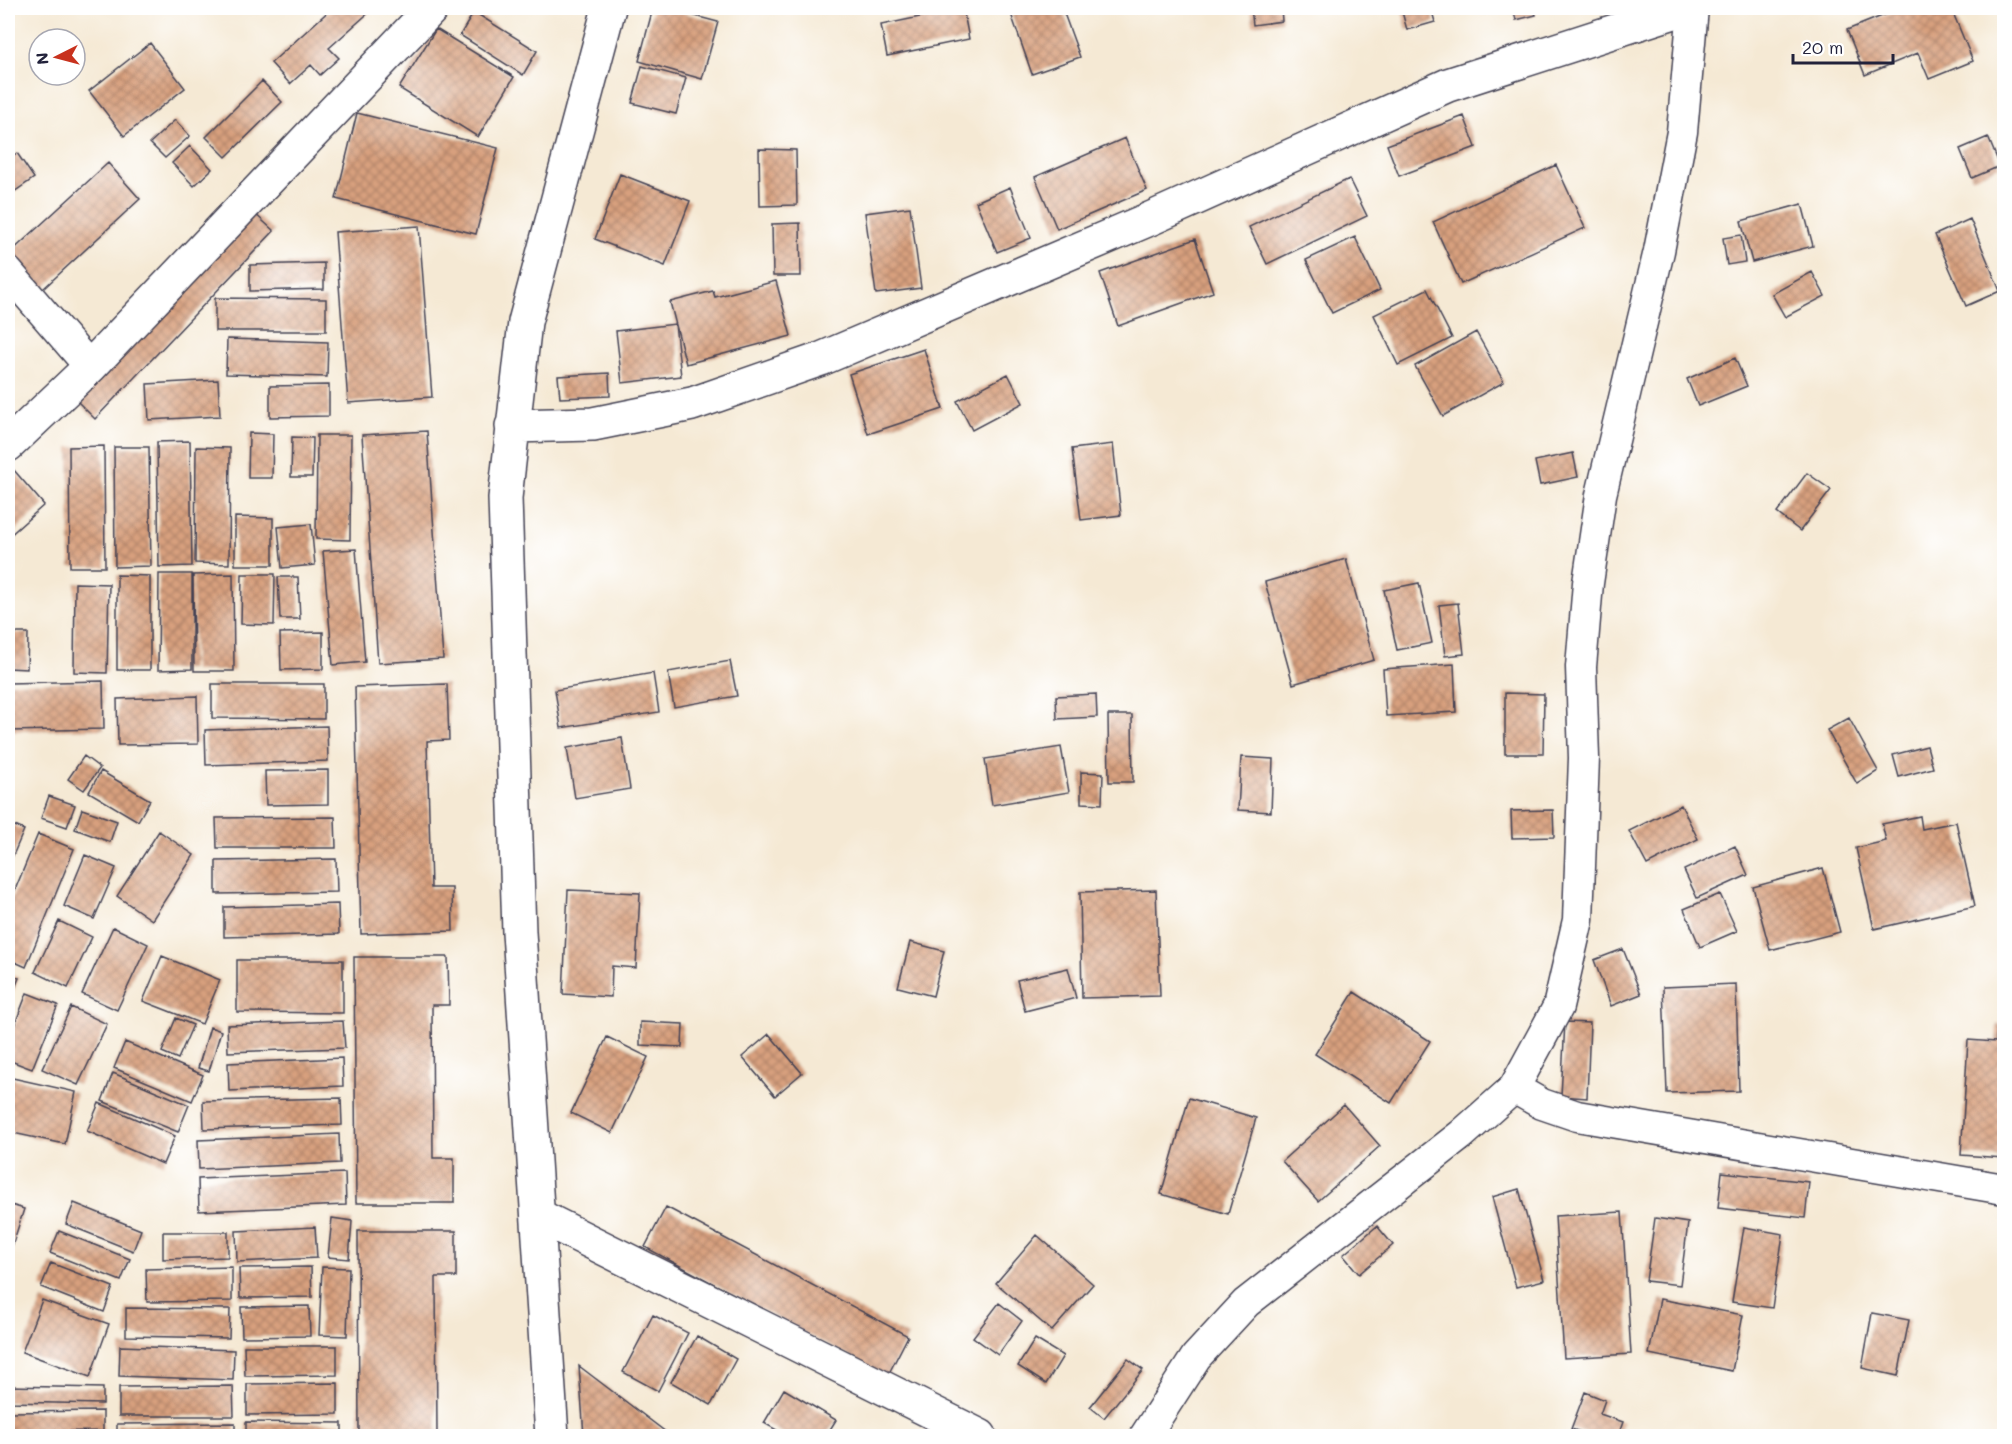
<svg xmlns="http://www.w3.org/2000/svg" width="2012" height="1444" viewBox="0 0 2012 1444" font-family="Mali,sans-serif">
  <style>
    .building { fill: url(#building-cross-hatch) }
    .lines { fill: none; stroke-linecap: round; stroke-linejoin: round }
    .minor-casing { stroke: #424052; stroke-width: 33 }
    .tertiary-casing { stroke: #424052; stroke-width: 36 }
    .secondary-casing { stroke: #424052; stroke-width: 36 }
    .minor { stroke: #fff; stroke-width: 30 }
    .tertiary { stroke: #fff; stroke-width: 33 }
    .secondary { stroke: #fff; stroke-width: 33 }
  </style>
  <defs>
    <pattern id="building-cross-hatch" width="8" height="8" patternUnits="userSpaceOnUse" patternTransform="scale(1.5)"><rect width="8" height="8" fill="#d8a07e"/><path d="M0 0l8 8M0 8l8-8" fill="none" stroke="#af8268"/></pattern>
  </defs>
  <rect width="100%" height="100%" fill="#fff"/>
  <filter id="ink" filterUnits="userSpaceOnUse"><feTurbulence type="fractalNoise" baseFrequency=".0167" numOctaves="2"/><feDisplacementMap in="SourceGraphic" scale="12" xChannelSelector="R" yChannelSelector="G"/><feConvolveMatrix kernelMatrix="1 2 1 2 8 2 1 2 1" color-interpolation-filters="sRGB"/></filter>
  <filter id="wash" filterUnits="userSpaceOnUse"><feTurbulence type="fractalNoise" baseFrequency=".008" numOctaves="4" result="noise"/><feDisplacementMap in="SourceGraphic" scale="24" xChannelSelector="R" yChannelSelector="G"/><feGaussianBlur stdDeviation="1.35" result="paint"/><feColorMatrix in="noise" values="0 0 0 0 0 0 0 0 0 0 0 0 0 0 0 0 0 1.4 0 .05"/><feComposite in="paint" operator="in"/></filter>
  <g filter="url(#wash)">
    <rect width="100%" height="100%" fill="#f5e9d4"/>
    <g id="blocks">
      <path class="building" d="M 332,8 L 374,8 L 329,48 L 339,58 L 320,75 L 311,65 L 290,84 L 271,63 Z
        M 653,8 L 665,8 L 718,22 L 702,79 L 639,61 Z
        M 963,8 L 969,39 L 887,56 L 881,25 Z
        M 1009,8 L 1062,8 L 1080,57 L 1032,74 Z
        M 1251,8 L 1281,8 L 1282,21 L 1253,25 Z
        M 1401,8 L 1431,8 L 1435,22 L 1407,30 Z
        M 1513,8 L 1534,8 L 1536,15 L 1516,20 Z
        M 1902,8 L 1951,8 L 1973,61 L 1929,79 L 1918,53 L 1865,75 L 1847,30 Z
        M 474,12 L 537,51 L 523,75 L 460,35 Z
        M 436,29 L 514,77 L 478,137 L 399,88 Z
        M 150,43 L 185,88 L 124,136 L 89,91 Z
        M 642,66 L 686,78 L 676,114 L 632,103 Z
        M 262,81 L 282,102 L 226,157 L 206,137 Z
        M 357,113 L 498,148 L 476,234 L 336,199 Z
        M 1464,116 L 1476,147 L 1399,176 L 1387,145 Z
        M 175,120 L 190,136 L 165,158 L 150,143 Z
        M 1988,137 L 2000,166 L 1972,178 L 1960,149 Z
        M 1125,138 L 1147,190 L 1057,229 L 1035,177 Z
        M 190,146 L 212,169 L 194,186 L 172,163 Z
        M 759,149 L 796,150 L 797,205 L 760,206 Z
        M 17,153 L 34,178 L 8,196 L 8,159 Z
        M 108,163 L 140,199 L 43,289 L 10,253 Z
        M 1556,165 L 1585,228 L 1461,284 L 1433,222 Z
        M 620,174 L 690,201 L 665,266 L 595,239 Z
        M 1349,179 L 1367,216 L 1267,264 L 1249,227 Z
        M 1010,187 L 1031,238 L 997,252 L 976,202 Z
        M 1802,204 L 1813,246 L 1752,262 L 1741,221 Z
        M 910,207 L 921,288 L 876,294 L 865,213 Z
        M 253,212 L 274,231 L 95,419 L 75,399 Z
        M 1970,219 L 2000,291 L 1966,306 L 1935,235 Z
        M 800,223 L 801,276 L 773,276 L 772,224 Z
        M 419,226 L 432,397 L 348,403 L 335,232 Z
        M 1741,235 L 1745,262 L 1727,265 L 1723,238 Z
        M 1355,237 L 1380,290 L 1332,313 L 1306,260 Z
        M 1195,239 L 1213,292 L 1118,326 L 1100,273 Z
        M 324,263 L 324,289 L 250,291 L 250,265 Z
        M 1812,272 L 1825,296 L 1785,317 L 1772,294 Z
        M 776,281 L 791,336 L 686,364 L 670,302 L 713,291 L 715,297 Z
        M 1427,289 L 1452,338 L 1398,365 L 1374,315 Z
        M 215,298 L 326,299 L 326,331 L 215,331 Z
        M 675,324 L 681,376 L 622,383 L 616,331 Z
        M 1476,332 L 1504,382 L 1443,416 L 1415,366 Z
        M 227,339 L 328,342 L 327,377 L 226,374 Z
        M 924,349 L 943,409 L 868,434 L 849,374 Z
        M 1735,358 L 1747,386 L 1698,406 L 1687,379 Z
        M 609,373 L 610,396 L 560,398 L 558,376 Z
        M 1008,374 L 1023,403 L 972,430 L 957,401 Z
        M 218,380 L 220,416 L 149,420 L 147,384 Z
        M 329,385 L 329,416 L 270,417 L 270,386 Z
        M 427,431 L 443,659 L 378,663 L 362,435 Z
        M 249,433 L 273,434 L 272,478 L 248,478 Z
        M 317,435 L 351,435 L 350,540 L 316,539 Z
        M 292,437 L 313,438 L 312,477 L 291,477 Z
        M 190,441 L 192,566 L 159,567 L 157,442 Z
        M 1113,444 L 1121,515 L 1081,520 L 1072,449 Z
        M 104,446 L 105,567 L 70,567 L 69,447 Z
        M 114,447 L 149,447 L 151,566 L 115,567 Z
        M 196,447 L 230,448 L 229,564 L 195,563 Z
        M 1573,453 L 1578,477 L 1540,485 L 1535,461 Z
        M 13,469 L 44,505 L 8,537 L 8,474 Z
        M 1807,473 L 1831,490 L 1800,531 L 1777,513 Z
        M 235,517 L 273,518 L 273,565 L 235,565 Z
        M 311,524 L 315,565 L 282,568 L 278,527 Z
        M 356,549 L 365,662 L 333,665 L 323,551 Z
        M 1346,559 L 1374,660 L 1293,684 L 1265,582 Z
        M 159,574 L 192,574 L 192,669 L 158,670 Z
        M 233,574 L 234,671 L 194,671 L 193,575 Z
        M 242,574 L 275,574 L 274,625 L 241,624 Z
        M 117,575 L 150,576 L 150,670 L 117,670 Z
        M 278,577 L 298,577 L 300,619 L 280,619 Z
        M 75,583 L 109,584 L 107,673 L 74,672 Z
        M 1419,583 L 1432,643 L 1397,650 L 1384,590 Z
        M 1458,603 L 1464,654 L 1445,656 L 1439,605 Z
        M 323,632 L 323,669 L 281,670 L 280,633 Z
        M 8,633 L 28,633 L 27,669 L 8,668 Z
        M 730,661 L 737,696 L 674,707 L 668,672 Z
        M 1454,664 L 1456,712 L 1386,716 L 1383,669 Z
        M 653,673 L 659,712 L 561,728 L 555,690 Z
        M 103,681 L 104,729 L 8,731 L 8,683 Z
        M 212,684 L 324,684 L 324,719 L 212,718 Z
        M 447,684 L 449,740 L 427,741 L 431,888 L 452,888 L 453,931 L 361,934 L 355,687 Z
        M 1505,693 L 1544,694 L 1543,754 L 1505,754 Z
        M 1096,694 L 1097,717 L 1057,719 L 1056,696 Z
        M 197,696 L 198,744 L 118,745 L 117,699 Z
        M 1108,715 L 1132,715 L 1133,782 L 1109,782 Z
        M 1849,718 L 1878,771 L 1857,784 L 1827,730 Z
        M 327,726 L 328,761 L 206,765 L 205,730 Z
        M 622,738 L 630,789 L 575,798 L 567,748 Z
        M 1927,746 L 1933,768 L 1899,777 L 1893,755 Z
        M 1061,747 L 1069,792 L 992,805 L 985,759 Z
        M 84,756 L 100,768 L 84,790 L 68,779 Z
        M 1241,757 L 1273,759 L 1271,812 L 1238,810 Z
        M 328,770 L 328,804 L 266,805 L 265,771 Z
        M 101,771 L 150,800 L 138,821 L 89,792 Z
        M 1081,772 L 1103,773 L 1102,804 L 1081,803 Z
        M 49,796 L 75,805 L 67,827 L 41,818 Z
        M 1681,805 L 1698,839 L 1647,865 L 1629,831 Z
        M 82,809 L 117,821 L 110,842 L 75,829 Z
        M 1553,810 L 1554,837 L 1512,838 L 1511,811 Z
        M 1920,816 L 1922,829 L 1956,822 L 1975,906 L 1874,929 L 1856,848 L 1886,841 L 1882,824 Z
        M 335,817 L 336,848 L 217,848 L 216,818 Z
        M 8,823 L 24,830 L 8,867 Z
        M 159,831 L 194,855 L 152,920 L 117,896 Z
        M 38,834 L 74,849 L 26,967 L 8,959 L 8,907 Z
        M 1735,846 L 1748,875 L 1697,898 L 1684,870 Z
        M 85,855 L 116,868 L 94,919 L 64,906 Z
        M 336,859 L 337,892 L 216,894 L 216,861 Z
        M 1823,868 L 1840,932 L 1770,950 L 1753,887 Z
        M 568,890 L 640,893 L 636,968 L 612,966 L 611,997 L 563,994 Z
        M 1156,890 L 1160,996 L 1082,998 L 1080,892 Z
        M 1720,894 L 1737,931 L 1700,947 L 1684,909 Z
        M 338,904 L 339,934 L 224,937 L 224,907 Z
        M 59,921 L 92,937 L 68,988 L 35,972 Z
        M 113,927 L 148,944 L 117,1010 L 82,994 Z
        M 910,942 L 944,951 L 933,996 L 898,987 Z
        M 1623,949 L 1641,994 L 1611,1006 L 1594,960 Z
        M 162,956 L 220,980 L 202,1024 L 143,1001 Z
        M 354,957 L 448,957 L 449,1005 L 432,1005 L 433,1158 L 454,1158 L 454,1203 L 356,1203 Z
        M 237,960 L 343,960 L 343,1013 L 237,1012 Z
        M 1068,968 L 1076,998 L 1025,1011 L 1017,980 Z
        M 8,974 L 19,978 L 8,1005 Z
        M 1736,984 L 1739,1091 L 1667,1093 L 1663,987 Z
        M 1354,992 L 1430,1041 L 1391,1103 L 1315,1054 Z
        M 27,993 L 58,1005 L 32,1069 L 8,1060 L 8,1042 Z
        M 71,1007 L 107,1024 L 78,1085 L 42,1069 Z
        M 176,1018 L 193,1025 L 178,1059 L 162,1052 Z
        M 343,1021 L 345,1048 L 228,1052 L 227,1025 Z
        M 640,1022 L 683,1024 L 682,1047 L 640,1045 Z
        M 1565,1022 L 1590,1023 L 1587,1098 L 1561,1096 Z
        M 1997,1024 L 2004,1025 L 2004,1158 L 1961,1155 L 1968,1040 L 1996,1042 Z
        M 210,1027 L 221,1031 L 209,1071 L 198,1068 Z
        M 769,1034 L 802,1073 L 775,1096 L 742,1057 Z
        M 607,1037 L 648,1057 L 612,1133 L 571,1113 Z
        M 125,1042 L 203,1075 L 192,1101 L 114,1068 Z
        M 342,1058 L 343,1086 L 229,1091 L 228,1063 Z
        M 113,1073 L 189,1105 L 178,1132 L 102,1101 Z
        M 8,1077 L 76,1092 L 65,1144 L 8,1132 Z
        M 341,1098 L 342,1125 L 204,1129 L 203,1101 Z
        M 1189,1098 L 1256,1118 L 1228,1214 L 1161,1194 Z
        M 99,1103 L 175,1136 L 163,1164 L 87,1131 Z
        M 1344,1105 L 1380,1146 L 1318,1201 L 1282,1161 Z
        M 339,1134 L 340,1163 L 199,1169 L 198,1140 Z
        M 1722,1172 L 1809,1182 L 1805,1218 L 1718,1208 Z
        M 345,1173 L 346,1205 L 199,1211 L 198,1179 Z
        M 1519,1189 L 1544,1280 L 1516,1287 L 1492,1197 Z
        M 74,1203 L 141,1230 L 133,1251 L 66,1224 Z
        M 8,1204 L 24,1209 L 10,1253 L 8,1252 Z
        M 666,1207 L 908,1336 L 887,1377 L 645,1247 Z
        M 1622,1212 L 1631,1354 L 1564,1358 L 1555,1216 Z
        M 332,1218 L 352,1221 L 349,1259 L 328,1257 Z
        M 1655,1218 L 1688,1223 L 1680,1285 L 1646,1281 Z
        M 1377,1226 L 1393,1245 L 1359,1274 L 1343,1255 Z
        M 315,1227 L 317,1258 L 237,1262 L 236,1231 Z
        M 1744,1227 L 1783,1234 L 1772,1308 L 1732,1302 Z
        M 59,1231 L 130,1259 L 121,1281 L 50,1253 Z
        M 358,1231 L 456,1231 L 456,1277 L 436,1277 L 437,1436 L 359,1436 Z
        M 163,1232 L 228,1232 L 228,1257 L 163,1259 Z
        M 1037,1235 L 1093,1284 L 1052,1331 L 996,1283 Z
        M 51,1263 L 113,1287 L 104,1312 L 41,1287 Z
        M 232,1267 L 232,1301 L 147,1302 L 146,1269 Z
        M 311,1267 L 312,1297 L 240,1298 L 239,1268 Z
        M 322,1267 L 349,1268 L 347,1336 L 319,1335 Z
        M 1660,1299 L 1743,1315 L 1732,1371 L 1649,1354 Z
        M 42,1300 L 109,1324 L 90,1377 L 22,1352 Z
        M 999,1303 L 1022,1321 L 998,1355 L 973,1337 Z
        M 309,1306 L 310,1336 L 242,1337 L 241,1307 Z
        M 126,1308 L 230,1309 L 229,1338 L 126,1336 Z
        M 1872,1313 L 1909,1320 L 1898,1376 L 1862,1368 Z
        M 653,1315 L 688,1333 L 658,1391 L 623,1372 Z
        M 697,1336 L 736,1359 L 711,1405 L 671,1382 Z
        M 1035,1339 L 1063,1356 L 1046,1384 L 1018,1366 Z
        M 120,1346 L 234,1350 L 233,1380 L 119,1376 Z
        M 244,1346 L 337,1346 L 337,1375 L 245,1376 Z
        M 1128,1359 L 1143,1370 L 1104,1418 L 1090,1407 Z
        M 579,1366 L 671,1436 L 584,1436 Z
        M 338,1383 L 338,1414 L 247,1415 L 247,1384 Z
        M 8,1386 L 103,1388 L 103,1404 L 8,1402 Z
        M 233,1386 L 234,1416 L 119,1416 L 119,1387 Z
        M 784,1389 L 836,1420 L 826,1436 L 787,1436 L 764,1423 Z
        M 1585,1392 L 1605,1400 L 1600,1414 L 1623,1422 L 1618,1436 L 1594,1436 L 1571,1429 Z
        M 103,1411 L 103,1431 L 8,1432 L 8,1412 Z
        M 246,1422 L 342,1423 L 342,1436 L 246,1436 Z
        M 235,1423 L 235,1436 L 117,1436 L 117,1424 Z"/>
    </g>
  </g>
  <g filter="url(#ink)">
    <use href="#blocks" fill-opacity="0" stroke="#424052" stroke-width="1.5"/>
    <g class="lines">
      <g class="minor-casing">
        <path id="minor" d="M 8,272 L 90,367
          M 1514,1088 L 1542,1104 L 1577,1116 L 2004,1189
          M 1145,1436 L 1196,1357 L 1246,1303 L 1461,1135 L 1514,1088 L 1558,1007 L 1578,920 L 1584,758 L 1581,667 L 1588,583 L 1601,495 L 1659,251 L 1682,132 L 1693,8"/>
      </g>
      <g class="tertiary-casing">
        <path id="tertiary" d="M 539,1216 L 980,1436"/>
      </g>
      <g class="secondary-casing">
        <path id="secondary" d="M 512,426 L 593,424 L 692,404 L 821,359 L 1152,218 L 1448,85 L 1686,8
          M 8,445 L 90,367 L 432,8
          M 552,1436 L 519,932 L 505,498 L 525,322 L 609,8"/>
      </g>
      <use href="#minor" class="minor"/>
      <use href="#tertiary" class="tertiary"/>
      <use href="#secondary" class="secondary"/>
    </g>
  </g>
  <rect width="2012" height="1444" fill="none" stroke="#fff" stroke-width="30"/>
  <g transform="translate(57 57) rotate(264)"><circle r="28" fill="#ffffff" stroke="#a7a7b1" stroke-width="1.5"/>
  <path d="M0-4.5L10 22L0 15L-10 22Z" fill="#c8321e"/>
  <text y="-9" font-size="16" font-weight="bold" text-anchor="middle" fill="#22223b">N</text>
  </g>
  <path d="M1793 54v9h100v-9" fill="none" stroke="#22223b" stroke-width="3"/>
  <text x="1802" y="54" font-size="18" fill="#22223b" stroke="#ffffff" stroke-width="4.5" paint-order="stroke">20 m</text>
</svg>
